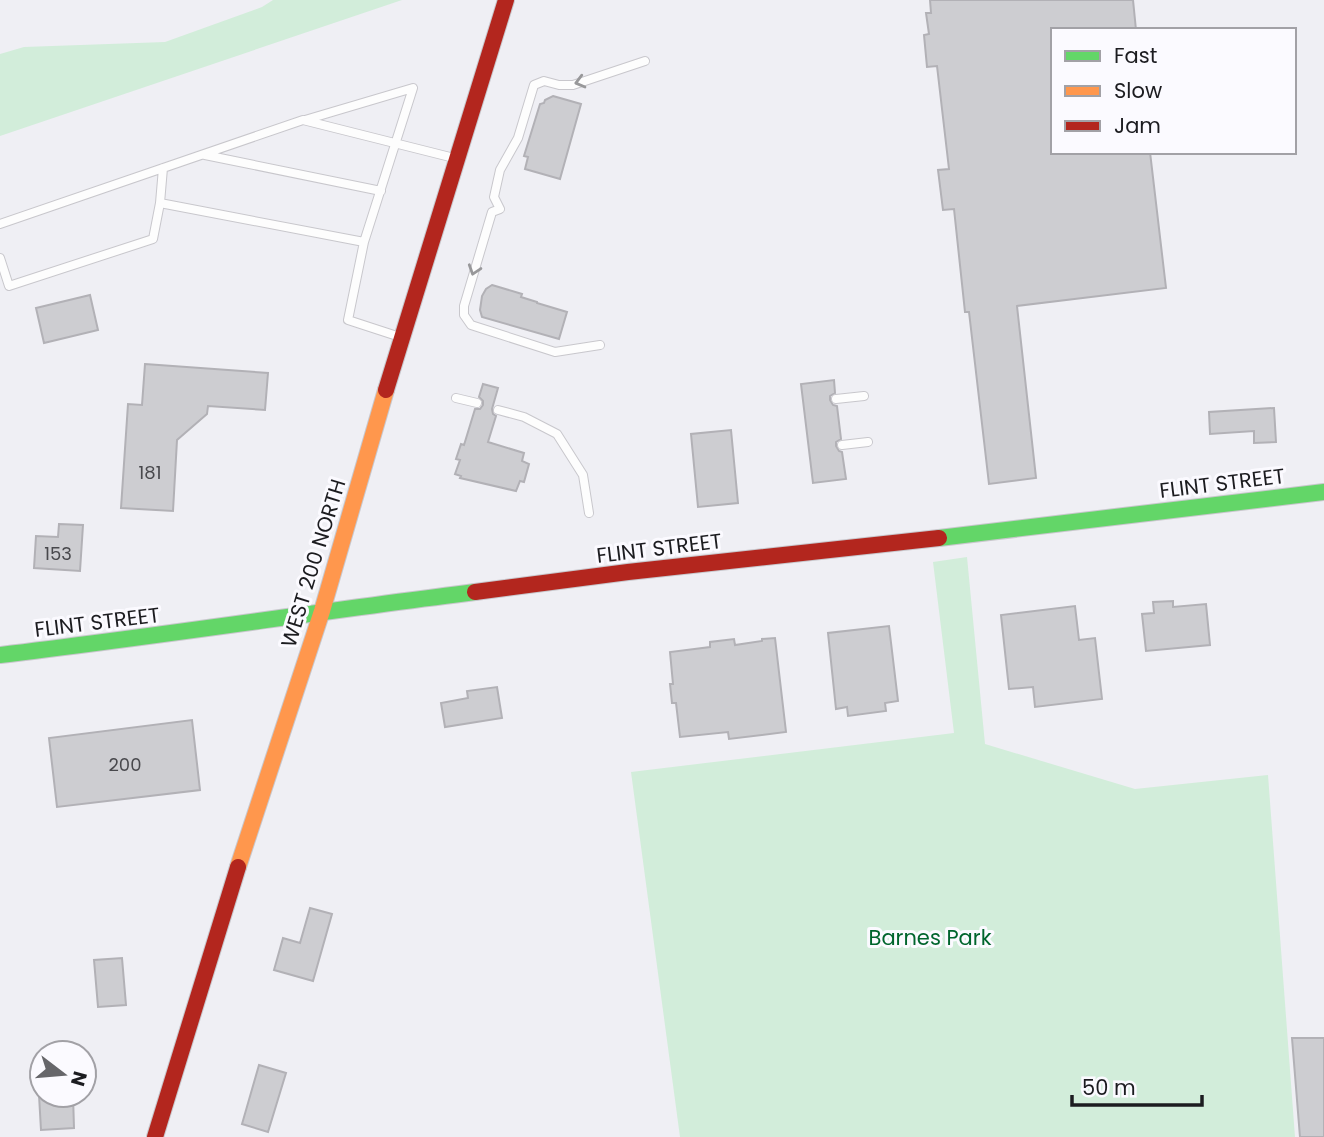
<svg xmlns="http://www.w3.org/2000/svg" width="1324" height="1137" viewBox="0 0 1324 1137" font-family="Poppins,sans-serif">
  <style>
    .green { fill: #d2edda }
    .building { fill: #cdcdd1; stroke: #b2b1b6; stroke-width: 2 }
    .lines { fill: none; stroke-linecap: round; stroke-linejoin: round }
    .lane-casing { stroke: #c8c7cc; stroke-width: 10 }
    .fast-casing { stroke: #c8c7cc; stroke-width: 18 }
    .slow-casing { stroke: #c8c7cc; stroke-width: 18 }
    .jam-casing { stroke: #c8c7cc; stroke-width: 18 }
    .lane { stroke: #fdfdfd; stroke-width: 8 }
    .fast { stroke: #63d668; stroke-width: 16 }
    .slow { stroke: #ff974d; stroke-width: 16 }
    .jam { stroke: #b3261e; stroke-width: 16 }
    .oneway { stroke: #98989a }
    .labels { text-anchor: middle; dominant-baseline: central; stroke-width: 6; stroke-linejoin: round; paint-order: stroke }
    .number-label { font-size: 18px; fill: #48484c }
    .street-label { font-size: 21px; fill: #1c1c20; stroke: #fbfaff }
    .park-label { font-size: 21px; fill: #00652d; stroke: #fbfaff }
  </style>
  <rect width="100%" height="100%" fill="#efeff4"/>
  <path class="green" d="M 273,0 L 402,0 L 0,136 L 0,54 L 24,47 L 165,42 L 262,7 Z
    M 967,557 L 985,744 L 1135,789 L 1268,775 L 1295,1137 L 680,1137 L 631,772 L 954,733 L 933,562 Z"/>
  <path class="building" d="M 930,0 L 1133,0 L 1136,30 L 1053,30 L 1053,152 L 1150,152 L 1166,288 L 1017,306 L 1036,478 L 989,484 L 969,312 L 965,312 L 954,209 L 943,210 L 938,170 L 949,169 L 937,66 L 927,67 L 924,35 L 929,34 L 926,13 L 931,13 Z
    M 553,96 L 581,104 L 560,179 L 525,169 L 528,157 L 524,156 L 540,104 L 544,103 L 545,100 Z
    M 492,285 L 522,294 L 521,297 L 537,302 L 537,303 L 567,312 L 559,339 L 482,317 L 480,310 L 482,296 L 486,289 Z
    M 90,295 L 98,330 L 44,343 L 36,308 Z
    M 145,364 L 268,373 L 265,410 L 208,406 L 207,414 L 177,440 L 173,511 L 121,508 L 128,404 L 142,405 Z
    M 834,380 L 835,393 L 830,396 L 830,400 L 833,405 L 837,406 L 841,439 L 836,442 L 836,446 L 839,451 L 842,452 L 846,479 L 813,483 L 801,384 Z
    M 483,384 L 498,388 L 492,409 L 493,414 L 496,416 L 488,442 L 524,453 L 522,461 L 529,464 L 524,482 L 520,481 L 516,491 L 460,478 L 461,476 L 455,474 L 460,460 L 456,459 L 461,444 L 464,445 L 475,409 L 480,409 L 483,405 L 483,401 L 479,397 Z
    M 1274,408 L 1276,442 L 1254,443 L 1254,431 L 1210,434 L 1209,412 Z
    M 731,430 L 738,503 L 698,507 L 691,434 Z
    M 59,524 L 83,525 L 80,571 L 34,568 L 36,536 L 58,537 Z
    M 1173,601 L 1173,607 L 1206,604 L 1210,645 L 1146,651 L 1142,614 L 1154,613 L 1153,602 Z
    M 1075,606 L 1079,640 L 1095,638 L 1102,699 L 1035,707 L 1033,687 L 1009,689 L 1001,615 Z
    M 889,626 L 898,701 L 885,703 L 886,711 L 848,716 L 847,707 L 836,709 L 828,633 Z
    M 775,638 L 786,732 L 729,739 L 728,732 L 680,737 L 676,703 L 672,703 L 670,684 L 673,684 L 670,652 L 710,647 L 710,642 L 734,639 L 735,645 L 762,641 L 762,639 Z
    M 497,687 L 502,718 L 445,727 L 441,703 L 468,698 L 467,691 Z
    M 192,720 L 200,790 L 57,807 L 49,738 Z
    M 310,908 L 332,914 L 313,981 L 274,970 L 283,938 L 300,943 Z
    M 122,958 L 126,1005 L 98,1007 L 94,960 Z
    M 1292,1038 L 1324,1038 L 1324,1137 L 1300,1137 Z
    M 259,1065 L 286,1073 L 268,1132 L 242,1124 Z
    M 39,1095 L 73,1095 L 74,1128 L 41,1130 Z"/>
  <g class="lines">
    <g class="lane-casing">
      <path id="lane" d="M 305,120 L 413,88 L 364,242
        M 205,155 L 381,191
        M 160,203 L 364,242 L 348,320 L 397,336
        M 0,224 L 303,120 L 454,158
        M 0,258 L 9,286 L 153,239 L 160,203 L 163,168
        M 600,345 L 555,352 L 471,325 L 464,315 L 464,306 L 492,212 L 500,209 L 494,197 L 500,170 L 518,138 L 534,85 L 544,81 L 559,85 L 573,85 L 645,61
        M 456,398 L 477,403
        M 836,399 L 864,396
        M 498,410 L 524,417 L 557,434 L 583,475 L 589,513
        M 842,445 L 868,442"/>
    </g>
    <g class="fast-casing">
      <path id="fast" d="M 939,538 L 1324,492
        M 0,655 C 159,636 316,612 475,592"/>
    </g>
    <g class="slow-casing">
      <path id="slow" d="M 238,867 L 322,611 L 386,390"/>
    </g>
    <g class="jam-casing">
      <path id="jam" d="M 386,390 L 506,0
        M 475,592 L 628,572 L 939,538
        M 155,1137 L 238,867"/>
    </g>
    <use href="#lane" class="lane"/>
    <use href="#fast" class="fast"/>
    <use href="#slow" class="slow"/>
    <use href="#jam" class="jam"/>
  </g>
  <defs><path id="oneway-chevron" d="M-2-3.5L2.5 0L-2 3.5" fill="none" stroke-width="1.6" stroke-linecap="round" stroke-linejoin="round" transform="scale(1.75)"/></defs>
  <g class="oneway">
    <use href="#oneway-chevron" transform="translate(580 82) rotate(165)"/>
    <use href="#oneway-chevron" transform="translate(474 270) rotate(108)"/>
  </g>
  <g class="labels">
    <g class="number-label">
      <text x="150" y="472">181</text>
      <text x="58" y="553">153</text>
      <text x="125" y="764">200</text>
    </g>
    <g class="street-label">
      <text transform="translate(1222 483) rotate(-7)">FLINT STREET</text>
      <text transform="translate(659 548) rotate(-7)">FLINT STREET</text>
      <text transform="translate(313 563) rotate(-73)">WEST 200 NORTH</text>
      <text transform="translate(97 622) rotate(-7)">FLINT STREET</text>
    </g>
    <g class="park-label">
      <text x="930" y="937">Barnes Park</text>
    </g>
  </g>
  <rect x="1051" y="28" width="245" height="126" fill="#fbfaff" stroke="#a2a1a6" stroke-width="2"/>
  <rect x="1065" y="51" width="35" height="10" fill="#63d668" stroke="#a2a1a6" stroke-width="2"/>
  <text x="1114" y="63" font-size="21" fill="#1c1c20">Fast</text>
  <rect x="1065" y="86" width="35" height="10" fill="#ff974d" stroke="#a2a1a6" stroke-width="2"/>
  <text x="1114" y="98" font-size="21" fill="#1c1c20">Slow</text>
  <rect x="1065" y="121" width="35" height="10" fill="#b3261e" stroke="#a2a1a6" stroke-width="2"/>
  <text x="1114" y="133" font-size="21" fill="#1c1c20">Jam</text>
  <g transform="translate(63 1074) rotate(106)"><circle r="33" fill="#fbfaff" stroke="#a2a1a6" stroke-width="2"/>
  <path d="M0-5L12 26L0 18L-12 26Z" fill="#66666a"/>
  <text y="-10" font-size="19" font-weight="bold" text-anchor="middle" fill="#1c1c20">N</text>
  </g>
  <path d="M1072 1095v10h130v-10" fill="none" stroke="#1c1c20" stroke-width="3.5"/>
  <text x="1082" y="1095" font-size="21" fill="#1c1c20" stroke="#fbfaff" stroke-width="5" paint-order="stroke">50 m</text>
</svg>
